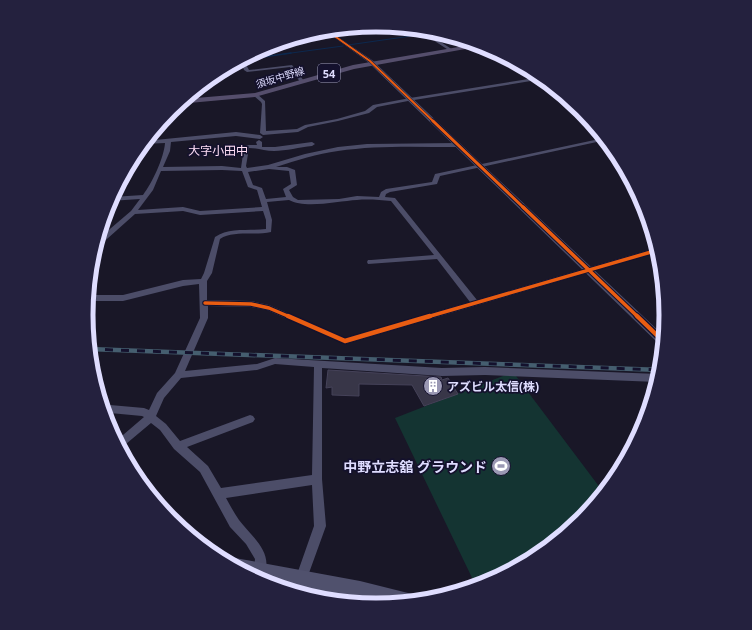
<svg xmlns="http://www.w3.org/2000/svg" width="752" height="630" viewBox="0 0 752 630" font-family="'Noto Sans','Noto Sans JP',sans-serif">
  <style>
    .green { fill: #143432 }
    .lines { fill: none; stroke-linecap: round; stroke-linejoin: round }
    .stream-far1 { stroke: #0c284e; stroke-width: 1 }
    .stream { stroke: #0c284e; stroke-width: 1.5 }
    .building { fill: #383648; stroke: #454259 }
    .minor { fill: #4c4d68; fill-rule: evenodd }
    .tertiary { fill: #4c4d68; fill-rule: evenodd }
    .secondary { fill: #50516d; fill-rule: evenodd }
    .primary { fill: #554e6c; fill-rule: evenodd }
    .rail-casing { stroke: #455e6f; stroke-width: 4.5 }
    .rail { stroke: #14112d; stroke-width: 3; stroke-dasharray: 8; stroke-linecap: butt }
    .cycleway-far3-casing { stroke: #14112d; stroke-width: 3 }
    .cycleway-far2-casing { stroke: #14112d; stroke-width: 5 }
    .cycleway-far1-casing { stroke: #14112d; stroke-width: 5.5 }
    .cycleway-casing { stroke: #14112d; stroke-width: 7 }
    .cycleway-far3 { stroke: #e95d12; stroke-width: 2 }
    .cycleway-far2 { stroke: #e95d12; stroke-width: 3 }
    .cycleway-far1 { stroke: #e95d12; stroke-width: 3.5 }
    .cycleway { stroke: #e95d12; stroke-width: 4.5 }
    .labels { text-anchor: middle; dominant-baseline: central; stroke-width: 3.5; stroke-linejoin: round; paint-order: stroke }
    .far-street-label { font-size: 10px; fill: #dfddff; stroke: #14112d }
    .shield { fill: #14112d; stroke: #a2a0c0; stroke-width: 1 }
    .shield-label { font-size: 11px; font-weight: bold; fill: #dfddff }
    .far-quarter-label { font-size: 12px; fill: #ffdff6; stroke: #14112d }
    .poi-label { font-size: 12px; font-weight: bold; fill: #dfddff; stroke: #14112d; text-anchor: start }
    .near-poi-label { font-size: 14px; font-weight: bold; fill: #dfddff; stroke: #14112d; text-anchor: end }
    .rim { fill: none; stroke: #dfddff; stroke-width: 5 }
  </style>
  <rect width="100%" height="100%" fill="#191727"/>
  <path class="green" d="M 513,372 L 604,493 C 596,502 589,513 580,521 C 551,547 514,575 476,586 L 395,418 Z"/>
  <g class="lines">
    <path class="stream-far1" d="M 427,34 L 439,32
      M 348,45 L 425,34
      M 284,54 L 343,46"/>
    <path class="stream" d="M 241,60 L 291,53"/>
  </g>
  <path class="building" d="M 328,370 L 441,377 L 442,380 L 448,378 L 458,394 L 424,406 L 412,385 L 359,384 L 359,396 L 332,395 L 332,387 L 326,388 Z"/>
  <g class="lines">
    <path class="minor" d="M 416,29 L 421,29 L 453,50 L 450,51 Z
      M 243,59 L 249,70 L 292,65 L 304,81 L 300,82 L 290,67 L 247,72 L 244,70 L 240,60 Z
      M 541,77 L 543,79 L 408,101 L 377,107 L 369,113 L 338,121 L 308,127 L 298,132 L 263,135 L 260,133 L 262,104 L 261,102 L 253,95 L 257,94 L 265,101 L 266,131 L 297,129 L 305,125 L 337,119 L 365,111 L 373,105 L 410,98 Z
      M 236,132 L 260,135 L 263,137 L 260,139 L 236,136 L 171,142 L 170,151 L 163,167 L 222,166 L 241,168 L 244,147 L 247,145 L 257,145 L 256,142 L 259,140 L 262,142 L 262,147 L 275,147 L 312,142 L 315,144 L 312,146 C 300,147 286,151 274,151 C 265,151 258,148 249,148 L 246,166 L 247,168 L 268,165 L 305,154 L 338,147 L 367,144 L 457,143 L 460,145 L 457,147 C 418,147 377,145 338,151 C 317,154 297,160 276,167 L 287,167 L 295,170 L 297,185 L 289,190 L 293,197 L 298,200 L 339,199 L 357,196 L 379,197 L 381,192 L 386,189 L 432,182 L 435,174 L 604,138 L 606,140 L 440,176 L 437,184 L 390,192 L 386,194 L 385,197 L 395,198 L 477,300 L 656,248 L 657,248 L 658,252 L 345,344 L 267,310 L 251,307 L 208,306 L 208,318 L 185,371 L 257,364 L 275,358 L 442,368 L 485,367 L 658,374 L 659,375 L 657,382 L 485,375 L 442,376 L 322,368 L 322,479 L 326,526 L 305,584 L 301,586 L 297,584 L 295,580 L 314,526 L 312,485 L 226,498 C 230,505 234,513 239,520 C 251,536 274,552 264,575 L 260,577 L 256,575 L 254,571 L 255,559 L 246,544 L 230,527 L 200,472 L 174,449 L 160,430 L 151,423 L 120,449 L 116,441 L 144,417 L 142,416 L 110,413 L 103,411 L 101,402 L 110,405 L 144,408 L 149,410 L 157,393 L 175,373 L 200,318 L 199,284 L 183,286 L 123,301 L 87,301 L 88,295 L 123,295 L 183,280 L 201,279 L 204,273 L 215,237 C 229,227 249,231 266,229 L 266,220 L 263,211 L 200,215 L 183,211 L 135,214 L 98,247 L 95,247 L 97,240 L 131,211 L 140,199 L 110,201 L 112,197 L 143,195 C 152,183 164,158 165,143 L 143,144 L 145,141 ZM 269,169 L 289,171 L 291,184 L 283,189 L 286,197 L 266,199 L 262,188 L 253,185 L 248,172 ZM 222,170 L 242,171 L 248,187 L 257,190 L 262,207 L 200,211 L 183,207 L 138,210 L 153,190 L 161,171 ZM 289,200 C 305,209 339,201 357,200 C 368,199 380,200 391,201 L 434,255 L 371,260 L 368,260 L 367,262 L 368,264 L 437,259 L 470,302 L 345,338 L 269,305 L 251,301 L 207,300 L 207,281 L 212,273 L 220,239 C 234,230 256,236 271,232 L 272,220 L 267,202 ZM 275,364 L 314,367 L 312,475 L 221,488 L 208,466 L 187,447 L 253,422 L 255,419 L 253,416 L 250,415 L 180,441 L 166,424 L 156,416 L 164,398 L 181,378 L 257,370 Z"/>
    <path class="tertiary" d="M 324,30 L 328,30 L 372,60 L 664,336 L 663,345 L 659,344 L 368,62 Z"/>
    <path class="secondary" d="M 235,558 L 360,581 L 408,593 L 415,595 L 417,601 L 381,604 L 261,581 L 228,563 L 229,561 Z"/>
    <path class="primary" d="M 476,44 L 482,46 L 354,69 L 255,97 L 178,104 L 184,99 L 255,93 L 353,65 Z"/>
    <g class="rail-casing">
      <path id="rail" d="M 89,349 L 661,370"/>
    </g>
    <use href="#rail" class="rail"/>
    <g class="cycleway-far3-casing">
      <path id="cycleway-far3" d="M 326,30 L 370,61 L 434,122"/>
    </g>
    <g class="cycleway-far2-casing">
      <path id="cycleway-far2" d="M 433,121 L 524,208"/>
    </g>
    <g class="cycleway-far1-casing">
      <path id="cycleway-far1" d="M 523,207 L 638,317
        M 205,303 L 251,304 L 269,308 L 290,317
        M 427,317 L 658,250"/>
    </g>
    <g class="cycleway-casing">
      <path id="cycleway" d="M 288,316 L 345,341 L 430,316
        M 637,316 L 663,341"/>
    </g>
    <use href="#cycleway-far3" class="cycleway-far3"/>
    <use href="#cycleway-far2" class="cycleway-far2"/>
    <use href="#cycleway-far1" class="cycleway-far1"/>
    <use href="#cycleway" class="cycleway"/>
  </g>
  <defs>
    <g id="building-disc" transform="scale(1)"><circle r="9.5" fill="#9a98b3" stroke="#14112d"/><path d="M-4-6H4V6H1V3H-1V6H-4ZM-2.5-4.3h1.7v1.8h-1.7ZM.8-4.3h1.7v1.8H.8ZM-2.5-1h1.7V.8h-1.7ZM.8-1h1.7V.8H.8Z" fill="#fff"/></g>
    <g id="stadium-disc" transform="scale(1)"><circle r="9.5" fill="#9a98b3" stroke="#14112d"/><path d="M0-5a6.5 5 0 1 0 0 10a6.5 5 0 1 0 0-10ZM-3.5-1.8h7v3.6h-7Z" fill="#fff"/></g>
  </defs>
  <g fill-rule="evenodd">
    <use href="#building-disc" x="433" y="386"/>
    <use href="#stadium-disc" x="501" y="466"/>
  </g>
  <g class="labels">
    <g class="far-street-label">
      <text transform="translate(280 77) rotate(-17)">須坂中野線</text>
    </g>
    <rect class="shield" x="318" y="64" width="22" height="18" rx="3"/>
    <g class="shield-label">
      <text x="329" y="73">54</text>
    </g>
    <g class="far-quarter-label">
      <text x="218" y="150">大字小田中</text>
    </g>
    <g class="poi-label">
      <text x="447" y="386">アズビル太信(株)</text>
    </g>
    <g class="near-poi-label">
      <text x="487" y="466">中野立志舘 グラウンド</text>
    </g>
  </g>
  <path d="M0 0H752V630H0ZM93 315a283 283 0 1 1 566 0a283 283 0 1 1-566 0Z" fill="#24213e" fill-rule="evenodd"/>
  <path class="rim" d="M93 315a283 283 0 1 1 566 0a283 283 0 1 1-566 0Z"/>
</svg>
